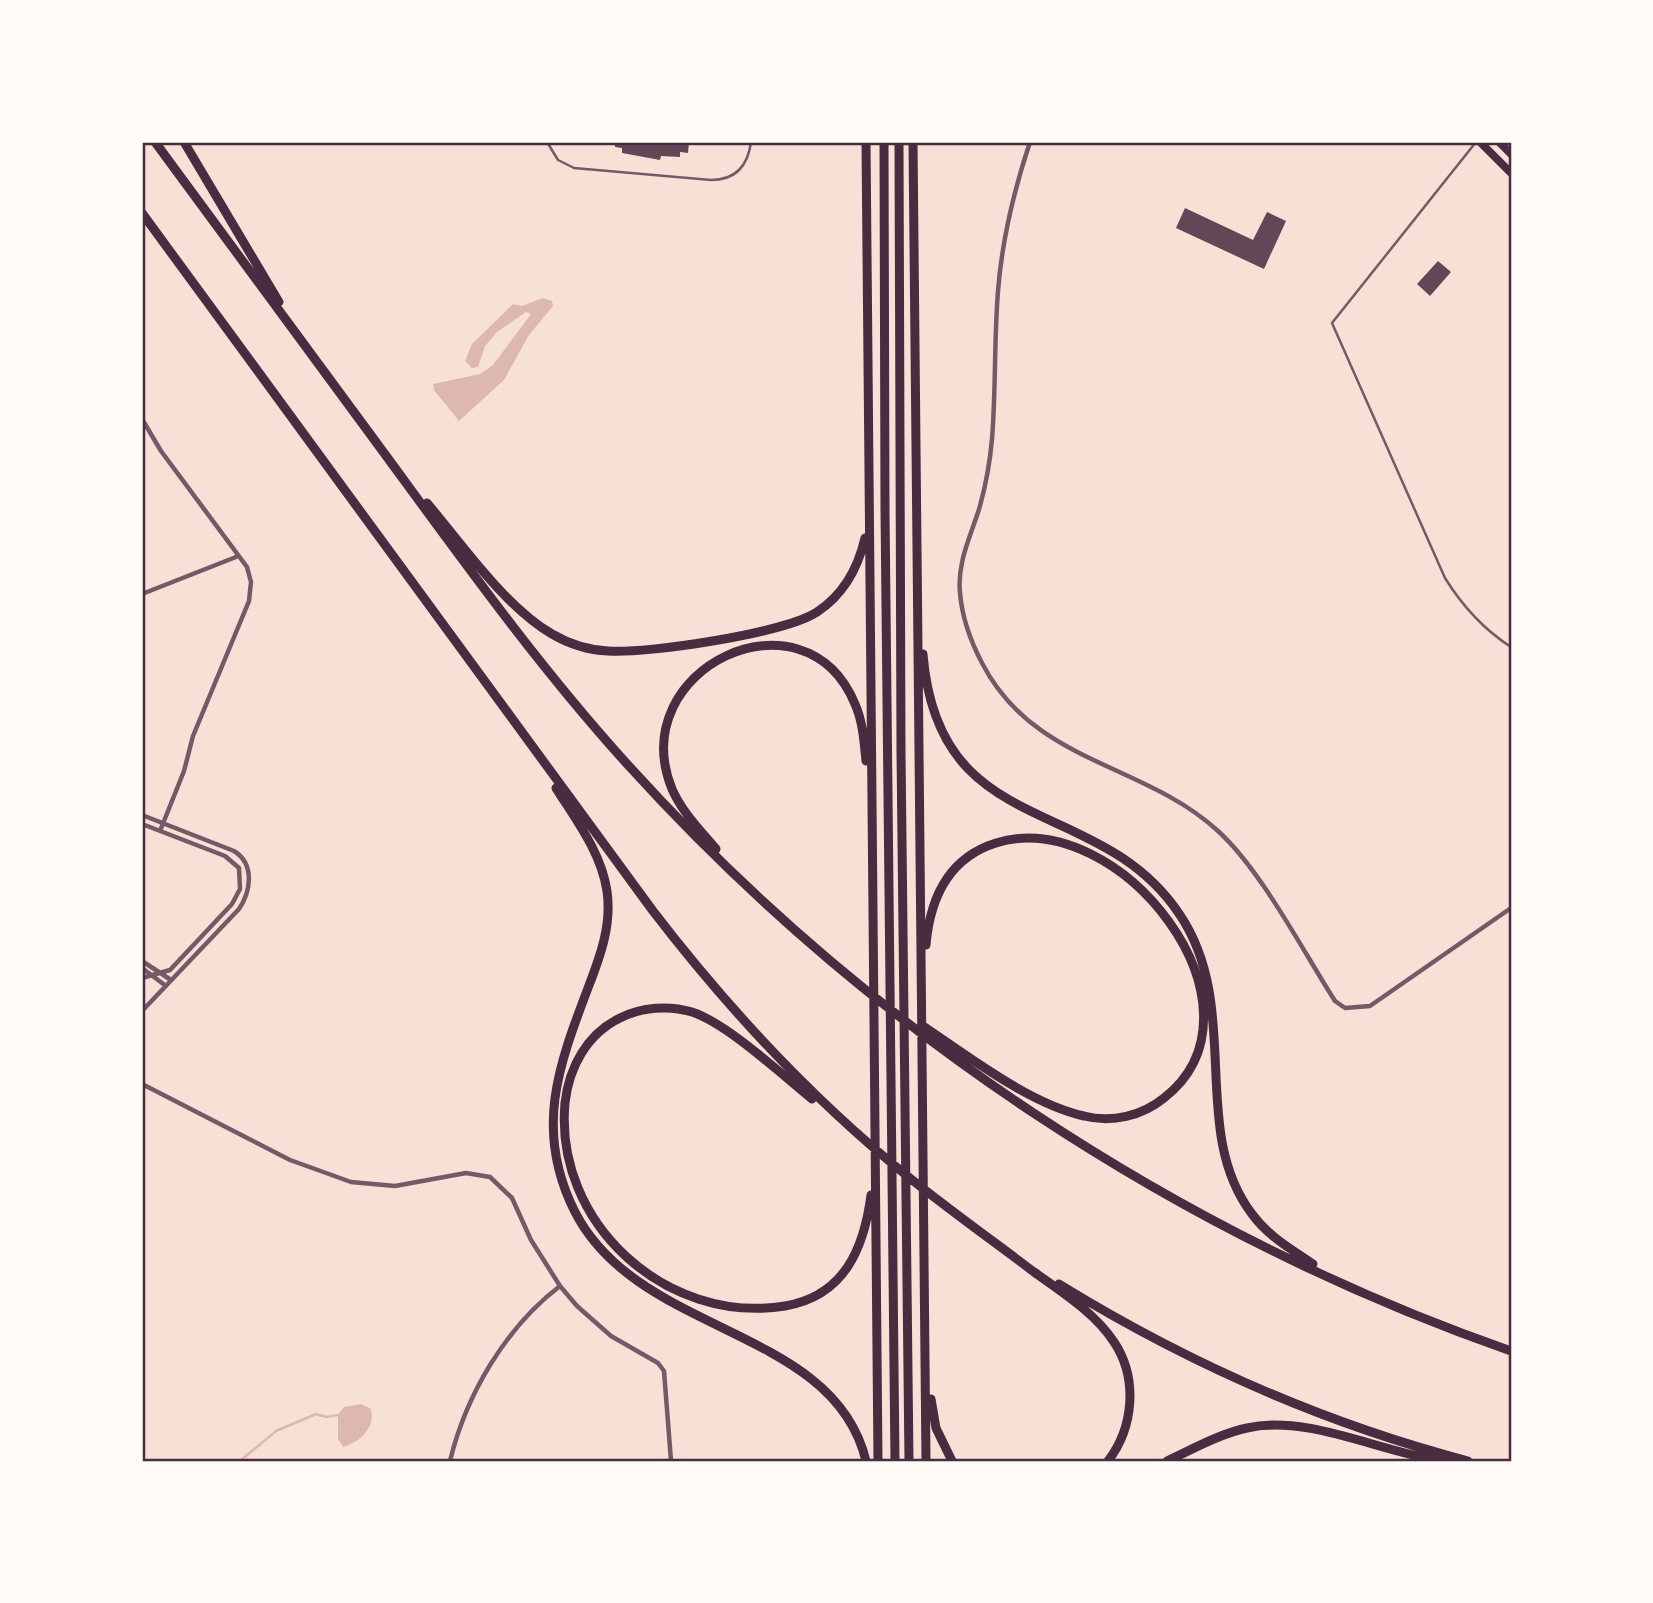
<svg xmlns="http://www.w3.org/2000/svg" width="1653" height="1603" viewBox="0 0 1653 1603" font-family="'Fira Sans',sans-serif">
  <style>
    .water { fill: #dcb8b0 }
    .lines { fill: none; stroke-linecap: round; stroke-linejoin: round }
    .stream { stroke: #dcb8b0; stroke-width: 2.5 }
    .building { fill: #644757 }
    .service { stroke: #755966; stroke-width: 2.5 }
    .minor { stroke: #755966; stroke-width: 4.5 }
    .primary { stroke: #4a2c40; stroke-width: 8 }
    .motorway { stroke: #4a2c40; stroke-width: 9 }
    .neatline { fill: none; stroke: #4a2c40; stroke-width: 2.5 }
  </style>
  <rect width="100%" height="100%" fill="#f7e1d7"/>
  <path class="water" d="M 543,298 L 552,301 L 553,306 L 529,335 L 504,380 L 459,421 L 434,390 L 433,384 L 480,374 L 493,365 L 531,314 L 526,312 L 497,332 L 485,346 L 478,367 L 472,368 L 465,361 L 472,344 L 513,304 L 522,306 Z
    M 361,1404 L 371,1409 C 376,1427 360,1442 343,1447 L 338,1439 L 338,1415 L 344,1407 Z"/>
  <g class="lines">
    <path class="stream" d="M 240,1461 L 276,1431 L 316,1414 L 326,1417 L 338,1415"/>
  </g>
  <path class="building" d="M 615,142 L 689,142 L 688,153 L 680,152 L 680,157 L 661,156 L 660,160 L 622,153 L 622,148 L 615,147 Z
    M 1185,208 L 1253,240 L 1267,212 L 1286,221 L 1264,269 L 1176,228 Z
    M 1438,261 L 1451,272 L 1430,296 L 1417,284 Z"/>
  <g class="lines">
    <path class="service" d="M 547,142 L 558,160 L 574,168 L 711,180 C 736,180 748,165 751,142
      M 1476,142 L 1332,323 L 1445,578 C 1463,607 1483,629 1511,647"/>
    <path class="minor" d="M 1030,142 C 1014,190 1002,240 998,291 C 994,340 996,390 992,439 C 990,462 986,484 980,506 C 971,536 957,561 960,593 C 962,617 971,642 982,663 C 1034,764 1143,762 1218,831 C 1261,870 1303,951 1335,1001 L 1345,1008 L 1370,1006 L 1511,908
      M 142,419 L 161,451 L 247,567 L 251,582 L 249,601 L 193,736 L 184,771 L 160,831
      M 142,594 L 236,557
      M 142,815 L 234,851 C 255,864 251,891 239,909 L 142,1011
      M 142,824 L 225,856 L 239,868 L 240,889 L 232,904 L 170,970 L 142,978
      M 142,961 L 171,980
      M 142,968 L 166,986
      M 142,1084 L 290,1160 L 351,1182 L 395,1186 L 466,1173 L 490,1177 L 512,1198 L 531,1240 L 560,1286 L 577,1306 L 611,1336 L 658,1363 L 664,1371 L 671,1461
      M 450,1461 C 466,1395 505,1328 560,1286"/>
    <path class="primary" d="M 1480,142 L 1511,173
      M 1499,142 L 1511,154"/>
    <path class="motorway" d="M 155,142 C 232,247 309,352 387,457 C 464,562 540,668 628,765 C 866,1028 1176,1234 1511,1351
      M 184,142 L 279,302
      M 866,142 L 878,1461
      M 884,142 L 885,510 L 895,1461
      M 899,142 L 901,751 L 909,1461
      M 913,142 L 926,1461
      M 142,213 L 653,911 C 729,1010 814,1101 911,1179 C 951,1211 993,1241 1034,1272 C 1062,1292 1095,1313 1114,1342 C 1138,1378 1134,1427 1108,1461
      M 427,503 C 462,544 505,607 552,634 C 569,644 588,650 608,651 C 647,654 786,633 817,612 C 843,595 858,568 865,538
      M 923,654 C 938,843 1099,792 1180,915 C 1243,1009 1188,1130 1252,1214 C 1268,1236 1291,1249 1313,1264
      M 556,788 C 576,820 601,852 607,891 C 612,925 600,957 588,988 C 558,1067 534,1131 575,1212 C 639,1337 834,1326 866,1461
      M 716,849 C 700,830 682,812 672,789 C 623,668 805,583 855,704 C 863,722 864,742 866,761
      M 923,1026 C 969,1057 1030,1104 1084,1116 C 1112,1123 1142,1116 1164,1098 C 1279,1008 1119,804 996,843 C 948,858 930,899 926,945
      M 812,1099 C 781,1074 728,1024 692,1012 C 669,1005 642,1007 620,1018 C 587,1034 569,1067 565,1103 C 554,1223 666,1325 785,1306 C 844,1296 864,1249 871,1195
      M 1059,1284 C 1186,1362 1323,1423 1468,1461
      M 931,1399 L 936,1428 L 952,1461
      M 1167,1461 C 1193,1449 1219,1434 1247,1428 C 1308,1414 1382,1453 1443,1461"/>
  </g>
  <rect width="1653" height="1603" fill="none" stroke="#fffaf5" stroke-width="287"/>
  <rect x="144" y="144" width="1366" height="1316" class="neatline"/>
</svg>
